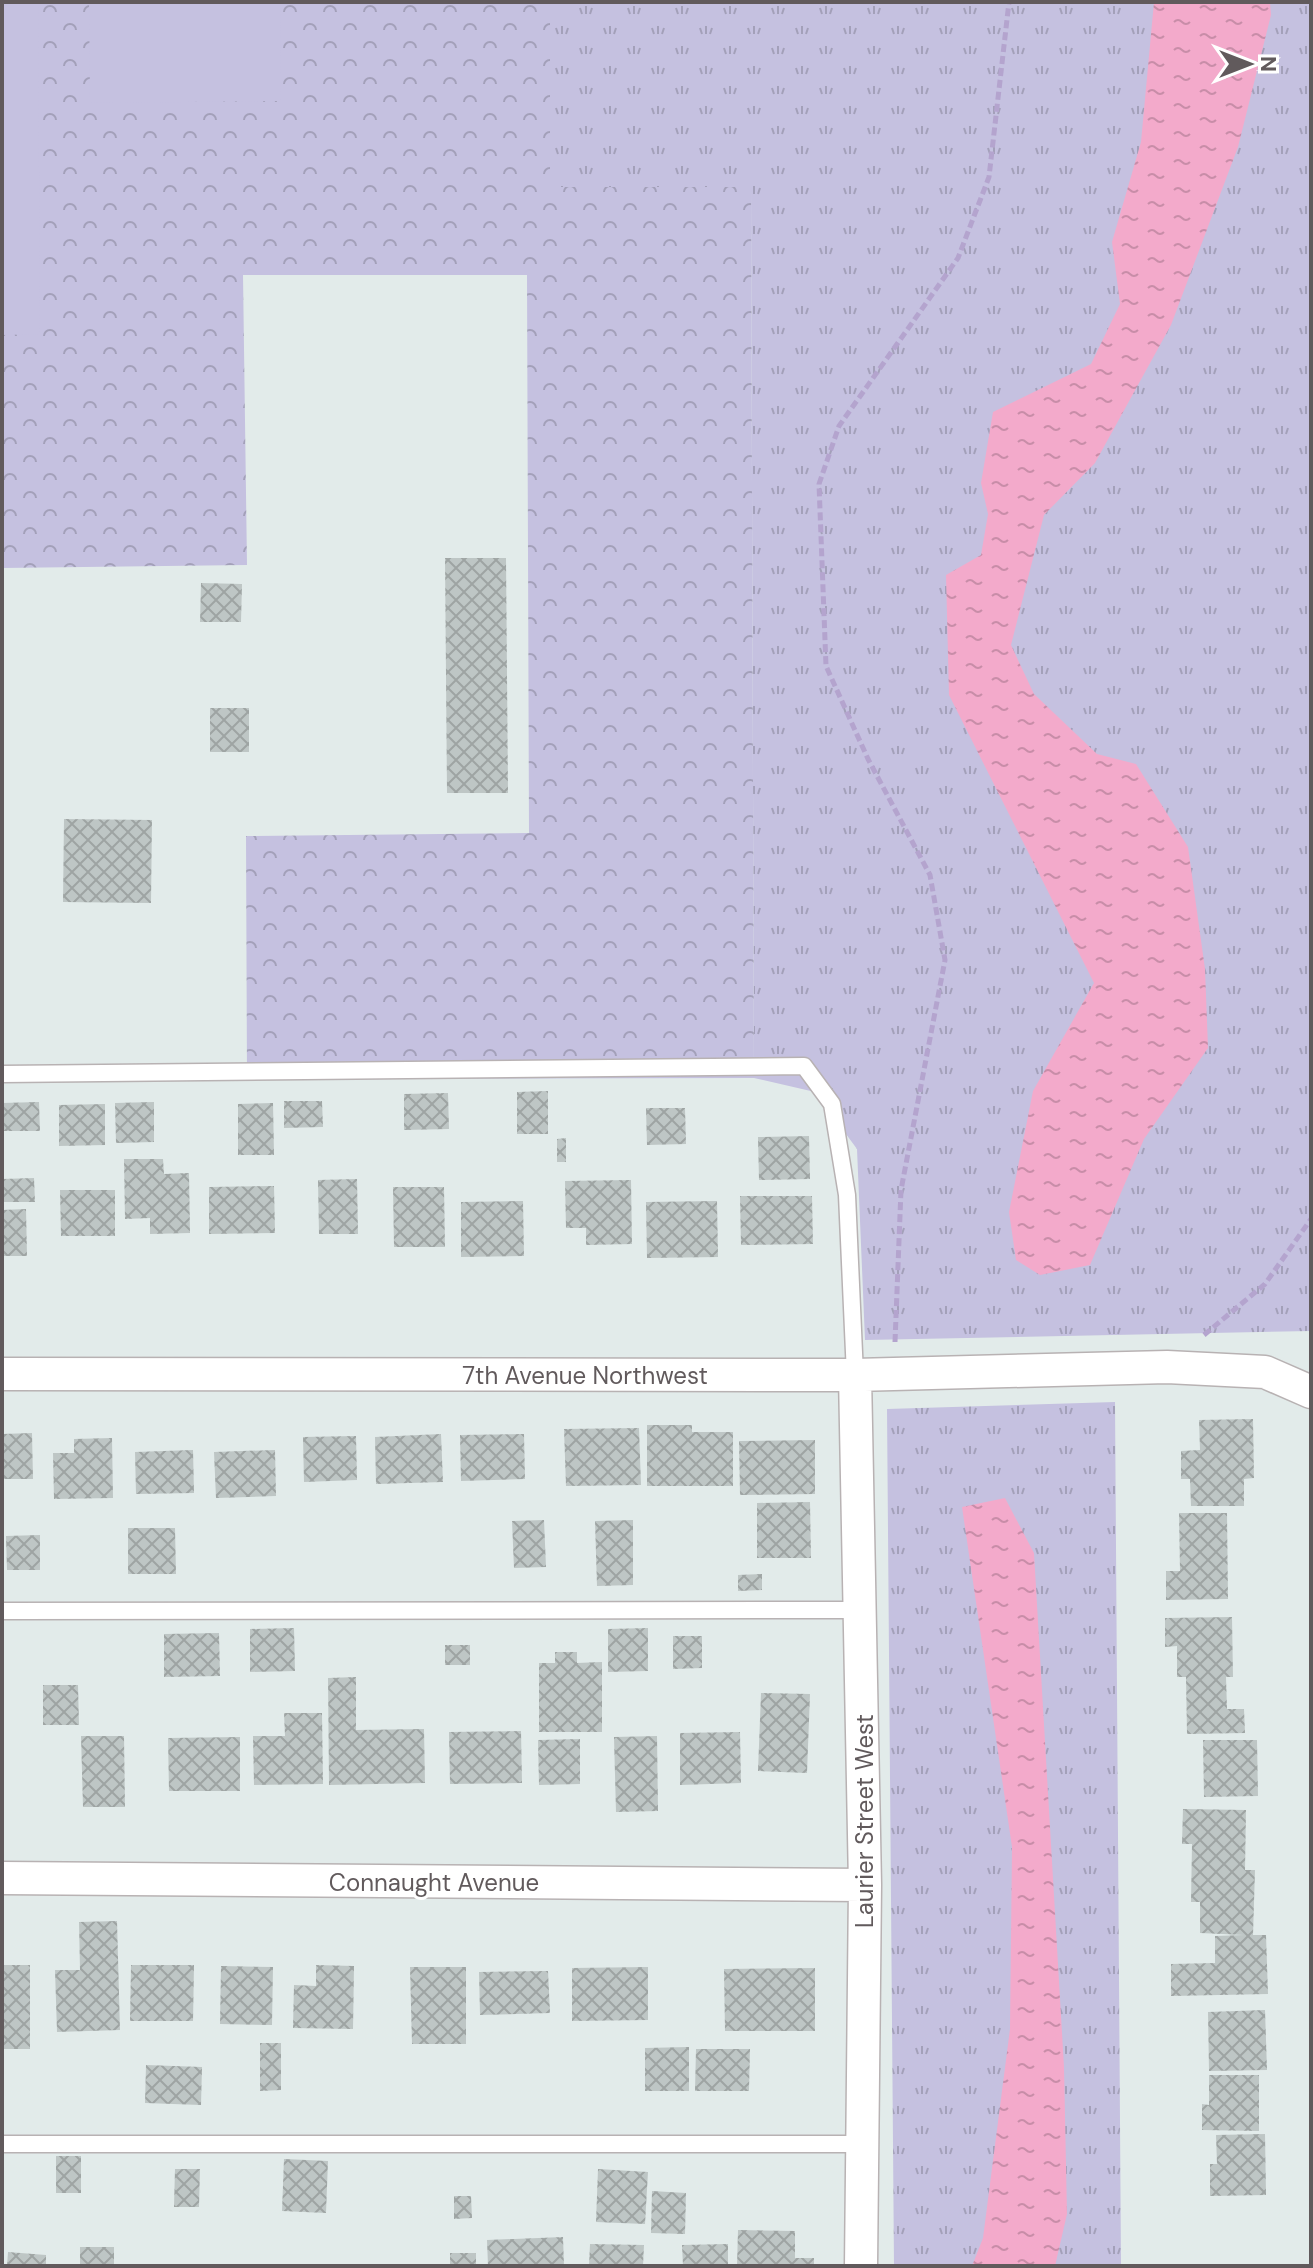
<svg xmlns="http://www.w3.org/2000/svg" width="1313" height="2268" viewBox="0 0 1313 2268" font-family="'DM Sans',sans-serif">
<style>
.grass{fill:url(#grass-tufts)}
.park{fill:url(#park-crowns)}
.pitch{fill:#c5c1e0}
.water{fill:url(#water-ripples)}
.building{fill:url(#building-cross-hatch)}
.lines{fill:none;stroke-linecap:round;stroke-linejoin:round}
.lane-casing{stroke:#b8b2b3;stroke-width:19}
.street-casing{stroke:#b8b2b3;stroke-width:35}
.path{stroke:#b4a4ce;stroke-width:5;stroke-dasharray:8 4;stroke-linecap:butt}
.lane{stroke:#fff;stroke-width:16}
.street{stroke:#fff;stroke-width:32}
.labels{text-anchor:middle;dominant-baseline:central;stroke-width:6;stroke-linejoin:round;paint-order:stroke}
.street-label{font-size:24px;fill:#615a5c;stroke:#fff}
</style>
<defs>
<pattern id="grass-tufts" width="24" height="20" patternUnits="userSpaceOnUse" patternTransform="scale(2)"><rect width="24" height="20" fill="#c5c1e0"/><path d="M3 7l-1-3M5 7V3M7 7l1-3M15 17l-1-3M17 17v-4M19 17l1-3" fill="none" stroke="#a3a0b9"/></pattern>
<pattern id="park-crowns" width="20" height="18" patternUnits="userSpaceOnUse" patternTransform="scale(2)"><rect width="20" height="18" fill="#c5c1e0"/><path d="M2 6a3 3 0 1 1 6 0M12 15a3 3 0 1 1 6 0" fill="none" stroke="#a3a0b9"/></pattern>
<pattern id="water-ripples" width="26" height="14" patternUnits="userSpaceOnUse" patternTransform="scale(2)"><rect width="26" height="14" fill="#f3aacb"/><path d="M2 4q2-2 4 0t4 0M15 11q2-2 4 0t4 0" fill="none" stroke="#c88da8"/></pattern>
<pattern id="building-cross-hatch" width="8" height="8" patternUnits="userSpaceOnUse" patternTransform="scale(2)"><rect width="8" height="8" fill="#bec6c5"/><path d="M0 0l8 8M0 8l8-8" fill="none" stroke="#9ea4a3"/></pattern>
</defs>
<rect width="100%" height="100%" fill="#e2ebea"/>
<path class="grass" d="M550 2H1311V1331L865 1340 857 1149 815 1092 754 1078 751 187H550Z
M1115 1402 1121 2266H894L887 1409Z"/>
<path class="park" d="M2 2H550V187H751L754 1078 247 1079 246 836 529 833 527 275H243L247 565 2 568Z"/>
<path class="pitch" d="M2 2H38L40 334 2 335Z
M89 2H280L281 101 90 103Z"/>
<path class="water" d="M1154 2H1270L1271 15 1238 147 1171 325 1095 463 1044 515 1011 645 1034 694 1097 754 1136 764 1188 847 1205 969 1208 1048 1144 1139 1090 1265 1040 1275 1016 1260 1009 1212 1033 1091 1094 983 949 695 946 575 981 555 988 514 981 483 993 412 1091 364 1120 304 1112 242 1141 142Z
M1005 1498 1034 1553 1064 2067 1067 2214 1055 2266H972L983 2238 1010 2029 1012 1847 962 1507Z"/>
<path class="building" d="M445 558H506L508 793H447Z
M201 583 242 584 241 622H200Z
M210 708H249V752H210Z
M64 819 152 820 151 903 63 902Z
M548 1091V1134H517V1092Z
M448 1093 449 1129 404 1130V1094Z
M284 1101H322L323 1127 284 1128Z
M39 1102 40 1131H2V1103Z
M154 1102V1142L116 1143 115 1103Z
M273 1103 274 1155H238V1104Z
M105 1104V1145L59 1146V1105Z
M646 1108H685L686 1144 647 1145Z
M809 1136 810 1179 759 1180 758 1137Z
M566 1138V1162H557V1139Z
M124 1159H163L164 1174 189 1173 190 1233 150 1234V1218L125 1219Z
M34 1178 35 1202H2V1179Z
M357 1179 358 1234H319L318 1180Z
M631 1180 632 1244 586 1245V1228H566L565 1181Z
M274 1186 275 1233 209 1234V1187Z
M393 1187H444L445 1247H394Z
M60 1190H115V1236H61Z
M740 1196H812L813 1244 741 1245Z
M523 1201 524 1256 461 1257V1202Z
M717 1201 718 1257 647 1258 646 1202Z
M26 1209 27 1256H2V1210Z
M1253 1419 1254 1478 1244 1479V1506H1191L1190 1479H1181V1451L1200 1450 1199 1420Z
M647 1425H692V1432H733V1486H647Z
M639 1428 641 1485 566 1486 564 1429Z
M32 1433 33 1479H2V1434Z
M441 1434 443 1482 376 1484 375 1437Z
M524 1434 525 1479 461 1481 460 1435Z
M356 1436 357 1480 304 1482 303 1437Z
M112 1438 113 1498 54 1499 53 1453H74V1439Z
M815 1440V1494L740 1495 739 1441Z
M193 1450 194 1493 136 1494 135 1452Z
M275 1450 276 1496 216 1498 214 1452Z
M810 1502 811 1558H757V1503Z
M1179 1513H1227L1228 1599 1166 1600V1571H1180Z
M544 1520 546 1567 514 1568 512 1521Z
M633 1520V1585L597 1586 595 1521Z
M128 1528H175L176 1574H128Z
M40 1535V1570H7L6 1536Z
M762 1574V1590L738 1591V1575Z
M1232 1617 1233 1677H1226L1227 1709H1244L1245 1733 1187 1734 1186 1677H1177V1646L1165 1647V1618Z
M294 1628 295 1671 250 1672V1629Z
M648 1628V1671L608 1672V1629Z
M219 1633 220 1676 164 1677V1634Z
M673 1636H702V1668L673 1669Z
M445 1645H470V1665H445Z
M555 1652H577V1663L602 1662V1732H539V1663H555Z
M356 1677V1730L424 1729 425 1783 329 1785 328 1678Z
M43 1685H78L79 1725H43Z
M761 1693 810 1694 807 1773 758 1771Z
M284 1713H322L323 1784 254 1785 253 1736H285Z
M521 1731 522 1783 450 1784 449 1732Z
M740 1732 741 1783 680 1785V1733Z
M81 1736H124L125 1807H83Z
M657 1736 658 1811 616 1812 614 1737Z
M240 1737V1791H169L168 1738Z
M580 1739V1784L539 1785 538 1740Z
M1203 1740H1257L1258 1796 1204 1797Z
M1183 1809 1246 1810 1245 1870H1255L1253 1935H1266L1268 1994 1171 1996V1964L1215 1963V1936L1244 1935 1200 1933V1902H1191L1192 1844H1182Z
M117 1921 120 2030 57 2032 55 1970H80L79 1922Z
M2 1965H30V2049H2Z
M131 1965H194L193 2021H130Z
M316 1965 354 1966 353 2029 293 2028 294 1985 316 1986Z
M221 1966 273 1967 272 2025 220 2024Z
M410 1967H466V2044H412Z
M648 1967V2020L572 2021V1968Z
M815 1968V2031H725L724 1969Z
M548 1971 550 2013 480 2015 479 1972Z
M1265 2010 1267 2070 1209 2071 1208 2012Z
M260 2043H281V2090L260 2091Z
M689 2047V2091H645V2048Z
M696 2049H750L749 2091H695Z
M146 2065 202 2067 201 2105 145 2103Z
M1209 2075H1259V2131L1202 2130V2104L1209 2105Z
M1265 2134 1266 2195 1210 2196V2164H1217L1216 2135Z
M56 2156H81V2193H56Z
M284 2159 328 2161 326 2213 282 2211Z
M175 2169H200L199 2207H174Z
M598 2169 648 2172 645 2224 596 2222Z
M652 2191 686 2193 685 2234 651 2233Z
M454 2196H471L472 2218 454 2219Z
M738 2230 795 2231V2258H814V2266H737Z
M563 2237 564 2266H488L487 2240Z
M590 2244 644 2245 643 2266H589Z
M728 2244V2266H683L682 2245Z
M80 2247H114V2266H80Z
M8 2252 46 2255V2266H7Z
M450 2253H476V2266H450Z"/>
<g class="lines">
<g class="lane-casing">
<path id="lane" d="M2 1074 804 1066 832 1104 847 1195 855 1375
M2 1611 862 1610
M2 2144H861"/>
</g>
<g class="street-casing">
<path id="street" d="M2 1374 855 1375 1167 1367 1265 1372 1311 1392
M855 1375 865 1885 861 2266
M2 1878 865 1885"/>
</g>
<path class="path" d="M1204 1335 1265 1284 1311 1219
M895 1342 901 1190 945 960 930 875 868 759 826 666 819 484 839 426 958 258 989 177 1009 2"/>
<use href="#lane" class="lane"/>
<use href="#street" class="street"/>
</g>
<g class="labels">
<g class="street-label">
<text x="585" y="1375">7th Avenue Northwest</text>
<text transform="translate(864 1821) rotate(-90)">Laurier Street West</text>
<text x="434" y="1882">Connaught Avenue</text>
</g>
</g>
<rect width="1313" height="2268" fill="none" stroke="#615a5c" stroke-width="8"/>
<g transform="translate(1249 64) rotate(90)" stroke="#ffffff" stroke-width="6" paint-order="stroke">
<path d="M0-6L14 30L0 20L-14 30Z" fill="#615a5c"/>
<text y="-12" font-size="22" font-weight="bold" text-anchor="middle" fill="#615a5c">N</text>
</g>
</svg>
